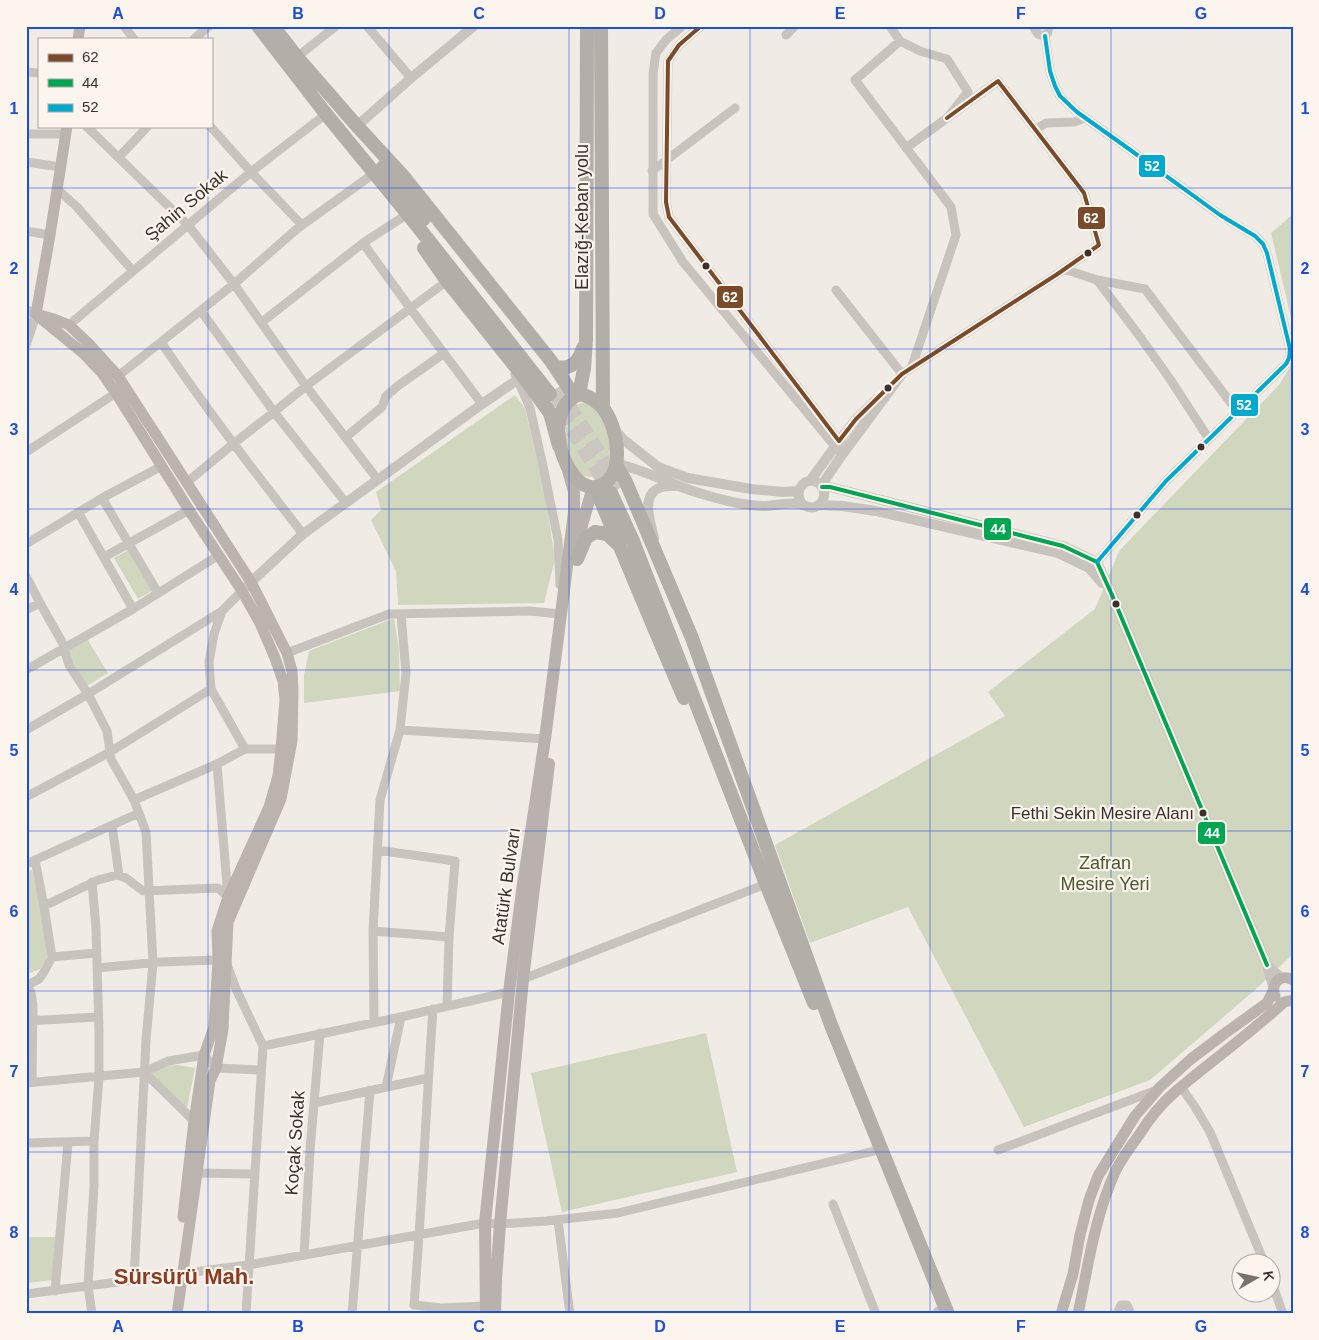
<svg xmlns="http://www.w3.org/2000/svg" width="1319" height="1340" viewBox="0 0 1319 1340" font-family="Helvetica,sans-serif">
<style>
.green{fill:#d1d6bf}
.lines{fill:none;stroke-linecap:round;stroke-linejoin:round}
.trunk-tunnel{stroke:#ccc6c0;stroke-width:14;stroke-dasharray:14 7;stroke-linecap:butt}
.minor{stroke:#c9c3be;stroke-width:9}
.tertiary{stroke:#c9c3be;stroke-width:10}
.secondary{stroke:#bab3ae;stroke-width:11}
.primary{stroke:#b8b1ad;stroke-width:12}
.trunk{stroke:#b4aea8;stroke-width:14}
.bus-1-casing{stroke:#fbf5ee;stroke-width:8}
.bus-2-casing{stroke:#fbf5ee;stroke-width:8}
.bus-3-casing{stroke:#fbf5ee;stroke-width:8}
.bus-1{stroke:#7a4b2a;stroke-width:4}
.bus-2{stroke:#00a651;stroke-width:4}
.bus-3{stroke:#00a9ce;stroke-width:4}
.grid{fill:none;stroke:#1d4ed8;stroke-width:1;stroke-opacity:0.55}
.bus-dot{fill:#3b302b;stroke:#fbf5ee;stroke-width:2}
.labels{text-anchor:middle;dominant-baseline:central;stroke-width:4.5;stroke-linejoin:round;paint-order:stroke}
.bus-label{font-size:17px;fill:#3b302b;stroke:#fbf5ee;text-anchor:end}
.street-label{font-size:18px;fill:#3b302b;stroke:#fbf5ee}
.park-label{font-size:18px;fill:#4a5a2e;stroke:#fbf5ee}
.district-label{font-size:22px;font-weight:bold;fill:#8c3b22;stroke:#fbf5ee}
.line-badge{stroke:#fbf5ee;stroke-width:2}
.badge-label{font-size:14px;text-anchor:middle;font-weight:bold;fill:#fff}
.neatline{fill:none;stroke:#1d4ed8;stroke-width:2}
.grid-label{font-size:16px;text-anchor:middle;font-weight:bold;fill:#1d4ed8}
</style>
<rect width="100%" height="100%" fill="#f0ebe5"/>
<path class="green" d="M1293 214V326L1271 233Z
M1293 362V954L1256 989 1150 1080 1024 1127 908 907 810 943 775 845 1005 716 988 692 1095 609 1119 551 1279 385Z
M515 395 525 408 545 494 555 559 544 603 398 605 396 571 371 520 381 510 376 492Z
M581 403 591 404 598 408 612 440 609 465 604 473 596 476 590 477 582 475 574 468 565 438 568 411 575 405Z
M128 550 152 591 138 599 114 558Z
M394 618 399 650 400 691 304 703V675L309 651Z
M87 639 108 673 87 686 67 652Z
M32 870 50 946 45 961 40 969 30 973 26 967V872Z
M706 1033 737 1172 562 1212 531 1073Z
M178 1065 195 1068 187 1108 154 1077 152 1073 163 1066Z
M26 1237H56L53 1280 26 1283Z"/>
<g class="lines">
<path class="trunk-tunnel" d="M557 388 588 435 620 488
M550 394 611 493"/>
<path class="minor" d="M124 26 134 39
M367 26 411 78
M682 26 666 40 656 53 653 73V214L683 262 842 455
M701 26 679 45 668 61 666 202 669 217 839 441
M890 26 900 41 855 80 951 207 956 235 912 366
M1033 26 1038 34 1043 36C1049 35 1048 31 1049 26
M786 35 795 26
M1045 36 1050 71 1055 86 1060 96 1077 112 1129 149 1220 215 1255 236 1263 244 1267 253 1290 349 1289 358 1286 364 1166 481 1097 562
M194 39 209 26
M900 41 920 51 947 59 968 92 947 118 906 148
M297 57 336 26
M26 72 39 73
M86 126 188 225 234 284 306 386 378 480
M210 126 251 172 302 225
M1036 129 1046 123 1074 122 1085 118
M26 134H66
M119 157 148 126
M26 162 61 167
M652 171 735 108
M57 189 77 207 133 271
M26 231 50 235
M363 243 410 308 482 404
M1064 269 1097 280 1138 334 1170 379 1209 439
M1097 280 1145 289 1237 411
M836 290 902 374 1056 275 1099 245 1084 193 998 81 947 118
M201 311 274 412 346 503
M262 322 363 243 403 217
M69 325 251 172 326 114
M161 342C206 409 254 471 303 534
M515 374 530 408 543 466 558 540 560 585
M118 376 161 342 234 284 298 228 369 177
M346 437 382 407 386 396 399 385 443 354
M26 452 116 393
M186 483 233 444 274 412 306 386 447 281
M102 498 158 593
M78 512 133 609
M26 544 102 498 162 466
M104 557 189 510
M26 576 40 603 62 642 69 665 88 694 107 731 111 759 134 800 146 832 153 963 146 1040 134 1280
M26 610 40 603
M287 653 389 614 529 611 561 614V608
M26 670 133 609 219 555
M26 730 88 694 222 611 242 591
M400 730 545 739
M245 749H281
M217 764 228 897
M26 797 110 752 211 689
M134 800 217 764 245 749 211 689 209 662 214 634 222 611
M112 825 119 875
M377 850 455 861 449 937 447 1006
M26 864 139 813
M44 906 98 880 117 875 126 878 143 891 218 888 228 897
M373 931 449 937
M52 957 96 953
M227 964 236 989 263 1046 246 1314
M97 968 160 962 218 960
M523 979 766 884
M26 983 31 993 33 1005 32 1082
M26 986 39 979 44 972 52 957 44 906 35 860
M433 1009C426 1108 422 1206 414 1305L441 1308V1314
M26 1021 98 1017
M374 1022 373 931 380 800 400 730 406 673 401 614
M263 1046 401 1017 509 992
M144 1072 194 1121
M26 1083 144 1072 168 1061 204 1055 216 1068 261 1070
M386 1087 401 1017
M1181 1087 1195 1107 1210 1132 1264 1262
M314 1103 428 1078
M26 1143 94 1141
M998 1150 1157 1090
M197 1173 254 1174
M833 1204 876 1314
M558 1220 570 1314
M304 1255 310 1150 320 1033
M1272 1283 1283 1314
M55 1291 68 1143
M26 1294 248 1265 485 1223 500 1224 546 1221 618 1213 874 1151
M441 1308 486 1306
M92 1314 88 1286 94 1186V1141L99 1077V1031L96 928 92 882
M352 1314 370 1090
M936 1314 938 1311
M1117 1314 1121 1305H1127L1131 1314"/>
<path class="tertiary" d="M357 126 411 78 474 26
M26 310 36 314 26 344
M614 429 624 440 658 467 688 478 751 489 783 492 798 491
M839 441 856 419 877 399
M616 463C627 466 638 470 649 474 665 480 682 488 699 493 718 499 741 505 762 506 775 506 788 502 800 504 805 505 809 509 815 507 824 504 827 493 821 485 809 473 791 489 802 504
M810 481 839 441 843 445
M821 486 842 455 902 374
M822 487H830L1063 546 1097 562 1112 595 1267 965
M819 505 842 506 876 511 1058 553 1089 568 1102 583
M654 538C651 525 641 498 657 489 663 485 670 486 677 486
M246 587 266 568 303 534 482 404 523 376
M1273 986 1267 965 1281 978"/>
<path class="secondary" d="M78 39 80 26
M36 314 54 319 69 325 89 344 118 376 251 582 287 653 292 671 293 690 292 741 281 799 228 922 223 1029 216 1068 210 1081 177 1314
M36 314 50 235 67 126
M39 317 83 353 102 373 116 393 189 510 242 591 260 623 275 658 283 681 285 700 281 749 278 776 269 807 228 897 217 931 218 960 214 1027 204 1055 194 1121 183 1217
M1275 996C1270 983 1281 973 1293 980
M1061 1314 1073 1274 1080 1235 1089 1200 1098 1176 1135 1116 1160 1087 1191 1059 1224 1034 1267 1003 1273 991
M1078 1314C1088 1266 1095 1215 1116 1170 1122 1158 1131 1146 1139 1135 1149 1119 1161 1104 1175 1092 1211 1061 1250 1034 1284 1002L1293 1000"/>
<path class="primary" d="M579 549 582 525 593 487
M486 1314 485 1223 509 992 522 891 545 739 574 512V492L567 467
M495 1314 496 1280 500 1224 523 979 549 764"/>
<path class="trunk" d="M258 26 326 114 415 223 550 394
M273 26 297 57 357 126 404 177 551 361 574 396
M601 26 603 407
M383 167 424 219
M424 248 447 281 523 376 550 413 559 446
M555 367C558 367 564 368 567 367 576 365 581 355 583 348
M579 394 584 369 586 340 587 26
M579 394C587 395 597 401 602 407 618 425 628 480 596 487 566 492 538 411 579 394Z
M616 465 625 480 640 515 692 638 831 1025 948 1314
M595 487 655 630 684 698
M611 493 633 541 766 884 814 1003
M577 559 586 538 595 532 607 534 619 545"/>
<g class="bus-1-casing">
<path id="bus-1" d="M701 26 679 45 668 61 666 202 669 217 839 441 856 419 902 374 1056 275 1099 245 1084 193 998 81 947 118"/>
</g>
<g class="bus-2-casing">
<path id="bus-2" d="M822 487H830L1063 546 1097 562 1112 595 1267 965"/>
</g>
<g class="bus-3-casing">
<path id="bus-3" d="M1045 36 1050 71 1055 86 1060 96 1077 112 1129 149 1220 215 1255 236 1263 244 1267 253 1290 349 1289 358 1286 364 1166 481 1097 562"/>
</g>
<use href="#bus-1" class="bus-1"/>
<use href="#bus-2" class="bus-2"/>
<use href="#bus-3" class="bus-3"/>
</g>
<path class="grid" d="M208 26V39M389 26V1314M569 26V1314M750 26V1314M930 26V1314M1111 26V1314M208 126V1314M26 188H1293M26 349H1293M26 509H1293M26 670H1293M26 831H1293M26 991H1293M26 1152H1293"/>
<g class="bus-dot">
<circle cx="1088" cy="253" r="4.5"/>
<circle cx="706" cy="266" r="4.5"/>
<circle cx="888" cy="388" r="4.5"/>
<circle cx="1201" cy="447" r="4.5"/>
<circle cx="1137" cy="515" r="4.5"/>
<circle cx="1116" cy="604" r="4.5"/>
<circle cx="1203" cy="813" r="4.5"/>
</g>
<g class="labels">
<g class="bus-label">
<text x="1194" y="813">Fethi Sekin Mesire Alanı</text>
</g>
<g class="street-label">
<text transform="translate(186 205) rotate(-40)">Şahin Sokak</text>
<text transform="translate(582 217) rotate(-90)">Elazığ-Keban yolu</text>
<text transform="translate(506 886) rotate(-82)">Atatürk Bulvarı</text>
<text transform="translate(295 1143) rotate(-86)">Koçak Sokak</text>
</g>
<g class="park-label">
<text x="1105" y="863">Zafran<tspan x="1105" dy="21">Mesire Yeri</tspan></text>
</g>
<g class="district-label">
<text x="184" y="1276">Sürsürü Mah.</text>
</g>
</g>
<g class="line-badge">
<rect x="1138" y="154" width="28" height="24" rx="5" fill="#00a9ce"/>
<rect x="1077" y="206" width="29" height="24" rx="5" fill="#7a4b2a"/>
<rect x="716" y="285" width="28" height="24" rx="5" fill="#7a4b2a"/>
<rect x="1230" y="393" width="29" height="24" rx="5" fill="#00a9ce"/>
<rect x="983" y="517" width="29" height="24" rx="5" fill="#00a651"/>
<rect x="1197" y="821" width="29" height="24" rx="5" fill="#00a651"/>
</g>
<g class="badge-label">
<text x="1152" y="171">52</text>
<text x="1091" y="223">62</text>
<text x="730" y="302">62</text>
<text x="1244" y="410">52</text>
<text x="998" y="534">44</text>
<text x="1212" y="838">44</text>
</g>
<rect width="1319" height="1340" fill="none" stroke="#fbf5ee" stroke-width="55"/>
<rect x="38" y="38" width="175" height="90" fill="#fbf5ee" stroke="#aea6a0"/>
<rect x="48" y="54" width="25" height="8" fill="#7a4b2a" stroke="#aea6a0"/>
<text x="82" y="62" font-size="15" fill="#3b302b">62</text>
<rect x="48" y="79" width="25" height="8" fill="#00a651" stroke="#aea6a0"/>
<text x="82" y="88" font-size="15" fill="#3b302b">44</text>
<rect x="48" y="104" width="25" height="8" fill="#00a9ce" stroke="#aea6a0"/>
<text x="82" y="112" font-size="15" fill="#3b302b">52</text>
<g transform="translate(1256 1278) rotate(81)"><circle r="24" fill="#fbf5ee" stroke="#aea6a0"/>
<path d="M0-4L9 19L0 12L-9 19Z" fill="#7a716c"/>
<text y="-8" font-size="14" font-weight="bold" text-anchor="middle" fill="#3b302b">K</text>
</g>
<rect x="28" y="28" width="1264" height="1284" class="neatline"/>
<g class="grid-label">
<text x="118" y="19">A</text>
<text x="298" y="19">B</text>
<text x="479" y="19">C</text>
<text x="660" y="19">D</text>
<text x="840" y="19">E</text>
<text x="1021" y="19">F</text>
<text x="1201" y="19">G</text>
<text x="14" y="114">1</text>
<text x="1305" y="114">1</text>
<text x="14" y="274">2</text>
<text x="1305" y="274">2</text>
<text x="14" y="435">3</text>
<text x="1305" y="435">3</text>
<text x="14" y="595">4</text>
<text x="1305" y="595">4</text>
<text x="14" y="756">5</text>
<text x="1305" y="756">5</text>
<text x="14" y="917">6</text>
<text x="1305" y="917">6</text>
<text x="14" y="1077">7</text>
<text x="1305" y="1077">7</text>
<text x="14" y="1238">8</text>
<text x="1305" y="1238">8</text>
<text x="118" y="1332">A</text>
<text x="298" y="1332">B</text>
<text x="479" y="1332">C</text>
<text x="660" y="1332">D</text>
<text x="840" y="1332">E</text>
<text x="1021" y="1332">F</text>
<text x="1201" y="1332">G</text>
</g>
</svg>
